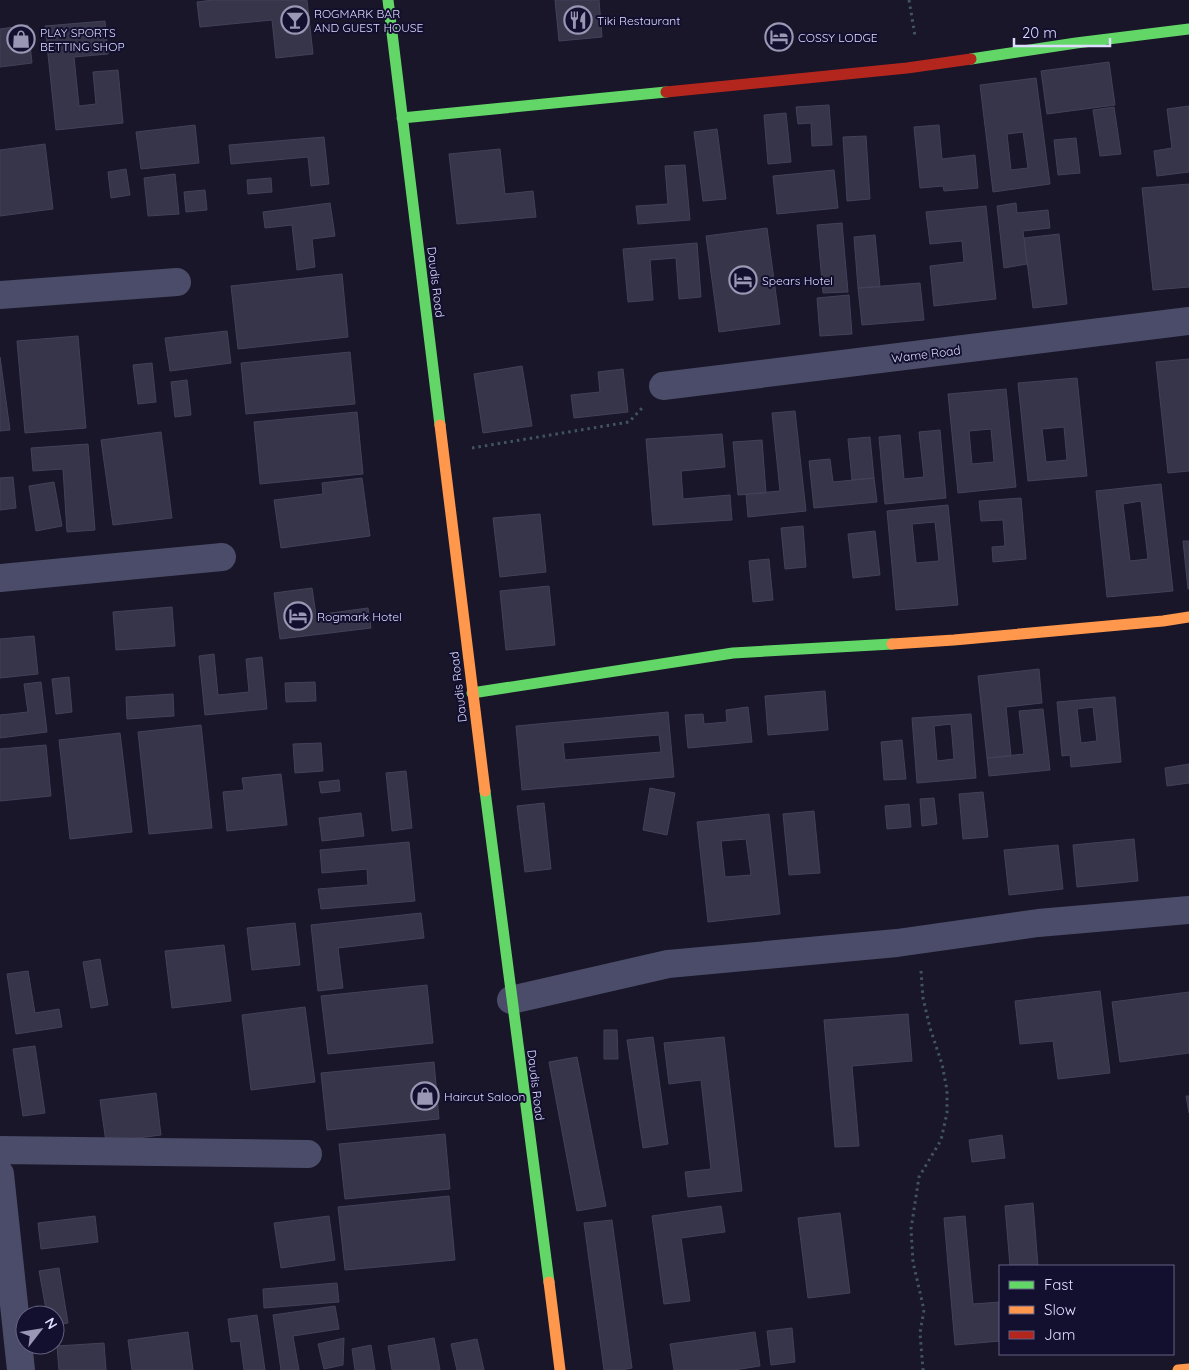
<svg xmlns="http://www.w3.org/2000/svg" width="1189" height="1370" viewBox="0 0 1189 1370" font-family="Quicksand,sans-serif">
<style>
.building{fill:#373549;stroke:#43415a;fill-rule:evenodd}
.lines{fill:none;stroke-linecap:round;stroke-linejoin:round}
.path{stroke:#425464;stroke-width:3;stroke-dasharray:2.5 4;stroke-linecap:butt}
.street{stroke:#4b4c69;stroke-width:28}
.fast{stroke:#63d668;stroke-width:11}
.slow{stroke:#ff974d;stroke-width:11}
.jam{stroke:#b3261e;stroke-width:11}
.labels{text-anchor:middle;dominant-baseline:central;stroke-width:4;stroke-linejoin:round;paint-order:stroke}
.poi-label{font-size:12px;fill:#deddff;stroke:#120f2f;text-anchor:start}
.street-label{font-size:12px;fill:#deddff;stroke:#120f2f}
</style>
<rect width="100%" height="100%" fill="#181628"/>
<path class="building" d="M213 0H307L313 54 276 58 272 20 200 27 197 2Z
M555 0H599L602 37 559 41Z
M105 21 108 54 74 57 79 106 96 104 93 72 118 70 123 123 56 130 45 26Z
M28 25 32 63 0 67V29Z
M1109 62 1115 105 1047 114 1041 71Z
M1036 78 1050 184 993 192 980 85ZM1023 132 1028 168 1011 170 1007 134Z
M829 105 832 145 812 146 811 123 798 124 796 107Z
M1189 106V172L1157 176 1154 151 1172 148 1167 109Z
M1114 107 1121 154 1100 156 1093 110Z
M786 113 791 162 768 164 764 115Z
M195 125 199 163 141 169 136 132Z
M939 125 942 159 975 155 978 188 944 191 943 186 920 188 914 127Z
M717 129 726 199 703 201 694 132Z
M866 136 870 199 847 201 843 137Z
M324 137 329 184 311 186 308 157 231 164 229 145Z
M1076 138 1080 173 1058 175 1054 140Z
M45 144 53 209 0 216V150Z
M500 149 505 194 533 191 536 217 457 224 449 154Z
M685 165 690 220 638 224 636 206 668 204 665 166Z
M126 169 130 195 111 198 108 172Z
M834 170 838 208 777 214 773 176Z
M175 174 179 214 148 216 144 178Z
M271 178 272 192 248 194 247 180Z
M1189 184V287L1153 290 1142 188Z
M205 190 207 210 186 212 184 192Z
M330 203 335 236 312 239 315 267 297 270 292 225 265 228 263 212Z
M1016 203 1017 213 1048 210 1050 228 1023 231 1027 264 1004 268 997 206Z
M986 206 996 299 934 306 930 266 964 262 962 241 930 244 926 212Z
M842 223 848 292 823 293 817 225Z
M767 228 780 324 719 332 706 236Z
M1059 234 1067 304 1033 308 1024 238Z
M875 235 880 287 858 288 854 237Z
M697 243 701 297 679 299 676 258 650 260 653 300 628 302 623 249Z
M342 274 348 337 238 349 231 286Z
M920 283 924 320 862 325 858 288Z
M849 295 852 334 820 336 817 298Z
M227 331 231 363 170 371 165 338Z
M78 336 86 428 25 433 17 341Z
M350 352 355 404 246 414 241 363Z
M0 357 10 430 0 431Z
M1189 359V471L1168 473 1156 362Z
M152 363 156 402 138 404 133 365Z
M522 366 532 426 483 433 474 374Z
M623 369 628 412 574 418 571 395 600 392 598 372Z
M1077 378 1087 476 1028 481 1018 383ZM1064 427 1067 460 1046 462 1042 429Z
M187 380 191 415 175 417 171 382Z
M1006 389 1016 487 958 493 948 394ZM991 429 994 462 972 464 969 431Z
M795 411 806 511 748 517 746 494 780 491 772 413Z
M357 412 363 474 260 484 254 422Z
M940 430 946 498 885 504 879 437 900 435 904 479 924 477 919 432Z
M161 432 172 518 113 525 101 440Z
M722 434 725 467 681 471 683 499 730 495 732 520 653 525 646 439Z
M870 437 874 478 852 480 848 439Z
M762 440 766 493 738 495 733 442Z
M88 444 95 530 67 532 63 469 33 471 31 448Z
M830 459 833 482 874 478 877 502 814 508 809 461Z
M13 477 16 508 0 510V478Z
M362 478 370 536 281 548 274 500 323 494 322 483Z
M54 482 62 526 36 531 29 486Z
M1161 484 1173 591 1107 597 1096 491ZM1141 501 1148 559 1130 561 1123 504Z
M1021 498 1026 559 993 562 992 547 1005 546 1003 520 981 521 979 501Z
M948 505 958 605 896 610 887 511ZM935 522 939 561 916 563 912 524Z
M540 514 546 572 500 577 493 518Z
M803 526 806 567 785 569 781 528Z
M875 531 880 575 853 578 848 534Z
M1183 541H1189V589H1188Z
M769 559 773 600 753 602 749 561Z
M549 586 555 645 506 650 500 591Z
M312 588 316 615 368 608 371 628 280 639 274 593Z
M172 607 175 646 116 650 113 612Z
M34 636 38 674 0 678V639Z
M214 654 218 695 249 692 246 659 262 657 267 709 205 715 199 656Z
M1039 669 1042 703 1006 707 1011 756 987 758 978 676Z
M69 677 72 712 56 714 52 679Z
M41 682 47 732 0 738V715L28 712 24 684Z
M315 682 316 701 286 702 285 683Z
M825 691 828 730 768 735 765 696Z
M173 694 174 716 127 719 126 697Z
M1115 697 1121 762 1071 767 1070 755 1062 756 1057 702ZM1093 707 1097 741 1081 743 1077 709Z
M748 707 752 742 688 748 685 715 703 714 704 724 727 722 726 710Z
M1043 709 1050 770 989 776 987 758 1024 754 1019 711Z
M668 712 674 777 522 790 516 726ZM659 735 661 752 565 760 563 743Z
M971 714 976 778 917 783 912 718ZM951 724 954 759 937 761 934 726Z
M201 725 212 828 149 834 138 732Z
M120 733 132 832 70 839 59 740Z
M902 740 906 779 884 780 881 742Z
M321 743 323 771 295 773 293 744Z
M46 745 51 796 0 801V749Z
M1189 764V783L1167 786 1165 768Z
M406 771 412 828 392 831 386 773Z
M281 774 287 825 227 831 223 792 244 790 242 778Z
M339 780 340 791 321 793 319 782Z
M650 788 675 793 667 835 643 830Z
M983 792 988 837 963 839 959 794Z
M934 798 937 824 922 826 920 799Z
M544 803 551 869 525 872 517 806Z
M909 804 911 827 887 829 885 806Z
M814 811 820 873 789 875 783 814Z
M361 813 364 836 322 841 319 818Z
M769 814 780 914 708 922 697 822ZM746 839 751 875 725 877 721 841Z
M1134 839 1138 881 1077 887 1073 845Z
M409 842 415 901 321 909 318 889 368 885 367 869 322 873 320 850Z
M1058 845 1063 889 1009 895 1004 850Z
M421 913 424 938 338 948 343 988 318 991 311 925Z
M295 923 300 965 252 970 247 928Z
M224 945 231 1001 172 1008 165 951Z
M100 959 108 1005 91 1008 83 962Z
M28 971 35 1013 59 1009 62 1027 16 1034 7 974Z
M427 985 433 1043 328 1054 321 996Z
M1100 991 1110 1073 1058 1079 1053 1041 1020 1044 1015 1001Z
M1189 992V1053L1120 1062 1112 1002Z
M305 1007 315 1082 251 1090 242 1015Z
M908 1014 912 1061 852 1066 859 1146 835 1147 824 1020Z
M604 1030H617L618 1059H604Z
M653 1037 668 1144 643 1148 627 1040Z
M724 1037 742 1191 688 1197 685 1172 711 1169 701 1080 669 1084 664 1043Z
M35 1046 45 1113 23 1116 13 1049Z
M577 1057 606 1206 577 1211 549 1062Z
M434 1062 439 1119 327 1130 321 1073Z
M156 1093 161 1135 106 1142 100 1100Z
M1186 1096H1189V1113Z
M445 1134 450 1189 345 1199 339 1144Z
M1002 1135 1005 1158 972 1162 969 1140Z
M449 1196 455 1260 345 1270 338 1207Z
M1033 1203 1038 1266H1010L1005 1206Z
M721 1206 725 1232 681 1238 690 1301 664 1304 652 1216Z
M840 1213 850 1293 808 1298 798 1218Z
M95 1216 98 1242 41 1249 38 1223Z
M329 1216 335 1260 281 1268 274 1223Z
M965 1216 973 1304 1000 1302V1341L955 1345 944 1218Z
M612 1220 632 1368 621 1370H604L584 1223Z
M59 1268 68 1323 55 1325V1315H47L39 1271Z
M337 1283 339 1302 264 1308 263 1289Z
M335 1306 339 1329 293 1336 299 1370H281L273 1315Z
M257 1315 265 1370H244L240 1341 231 1342 228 1319Z
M792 1328 795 1362 771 1365 767 1331Z
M188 1332 193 1370H132L128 1340Z
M755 1332 760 1366 734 1370H674L670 1344Z
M344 1338 343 1365 324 1369 318 1344Z
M434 1338 440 1370H392L388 1346Z
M477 1339 484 1370H457L451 1344Z
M104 1343 106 1370H59L57 1346Z
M371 1345 375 1370H355L352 1349Z"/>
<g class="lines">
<path class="path" d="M909 0 915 36
M472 448 629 422 642 408
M921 971 923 998 930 1028 942 1064 947 1090V1113L941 1140 919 1177 911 1229 913 1262 924 1310 920 1333 923 1370"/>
<path class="street" d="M0 295 177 282
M663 386 1189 321
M0 578 222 557
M511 1000 668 964 897 943 1038 923 1189 910
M0 1150 308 1154
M0 1174 21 1370"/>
<path class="fast" d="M388 0 440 425
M971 59 1076 43 1189 29
M402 118 666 92
M472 693 733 653 892 644
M485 791 549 1282"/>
<path class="slow" d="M440 425 485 791
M892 644 954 640 1163 621 1189 617
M549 1282 560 1370
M1178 1370 1189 1369"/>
<path class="jam" d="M666 92 907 68 971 59"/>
</g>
<defs>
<g id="bar-ring" transform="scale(1.4375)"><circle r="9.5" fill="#120f2f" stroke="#9997b4" stroke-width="1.5"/><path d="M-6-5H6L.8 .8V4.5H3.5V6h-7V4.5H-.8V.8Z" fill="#9997b4"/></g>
<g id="restaurant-ring" transform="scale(1.4375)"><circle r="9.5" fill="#120f2f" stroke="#9997b4" stroke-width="1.5"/><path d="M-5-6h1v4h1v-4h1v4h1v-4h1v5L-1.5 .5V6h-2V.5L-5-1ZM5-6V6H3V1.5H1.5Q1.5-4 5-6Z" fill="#9997b4"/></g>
<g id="hotel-ring" transform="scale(1.4375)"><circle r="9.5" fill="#120f2f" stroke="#9997b4" stroke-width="1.5"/><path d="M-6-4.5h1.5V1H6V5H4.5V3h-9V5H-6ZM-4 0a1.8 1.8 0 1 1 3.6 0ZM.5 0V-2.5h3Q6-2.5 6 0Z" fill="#9997b4"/></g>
<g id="shop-ring" transform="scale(1.4375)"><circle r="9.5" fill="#120f2f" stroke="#9997b4" stroke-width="1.5"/><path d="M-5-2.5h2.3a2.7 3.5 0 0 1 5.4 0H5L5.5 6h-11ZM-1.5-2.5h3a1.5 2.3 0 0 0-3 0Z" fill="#9997b4"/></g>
</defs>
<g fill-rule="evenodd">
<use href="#bar-ring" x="295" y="20"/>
<use href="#restaurant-ring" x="578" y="20"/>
<use href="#hotel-ring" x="779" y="37"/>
<use href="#shop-ring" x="21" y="39"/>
<use href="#hotel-ring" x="743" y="280"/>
<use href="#hotel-ring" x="298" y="616"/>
<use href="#shop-ring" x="425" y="1096"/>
</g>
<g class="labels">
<g class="poi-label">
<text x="314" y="13">ROGMARK BAR<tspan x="314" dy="14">AND GUEST HOUSE</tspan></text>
<text x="597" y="20">Tiki Restaurant</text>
<text x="40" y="32">PLAY SPORTS<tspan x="40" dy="14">BETTING SHOP</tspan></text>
<text x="798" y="37">COSSY LODGE</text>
<text x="762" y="280">Spears Hotel</text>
<text x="317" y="616">Rogmark Hotel</text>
<text x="444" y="1096">Haircut Saloon</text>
</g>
<g class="street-label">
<text transform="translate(436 282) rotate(83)">Daudis Road</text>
<text transform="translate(926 354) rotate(-7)">Wame Road</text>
<text transform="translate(458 687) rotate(-97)">Daudis Road</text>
<text transform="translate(536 1085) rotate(83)">Daudis Road</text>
</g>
</g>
<rect x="999" y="1265" width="175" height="90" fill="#120f2f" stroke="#646182"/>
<rect x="1009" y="1281" width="25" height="8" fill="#63d668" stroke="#646182"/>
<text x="1044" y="1290" font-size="15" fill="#deddff">Fast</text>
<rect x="1009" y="1306" width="25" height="8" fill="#ff974d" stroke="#646182"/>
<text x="1044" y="1315" font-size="15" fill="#deddff">Slow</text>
<rect x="1009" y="1331" width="25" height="8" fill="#b3261e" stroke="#646182"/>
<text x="1044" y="1340" font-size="15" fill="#deddff">Jam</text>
<g transform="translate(40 1330) rotate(59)"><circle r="24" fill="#120f2f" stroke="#646182"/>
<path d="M0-4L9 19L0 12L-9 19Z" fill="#9997b4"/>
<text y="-8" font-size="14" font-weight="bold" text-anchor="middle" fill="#deddff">N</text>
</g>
<path d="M1014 38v8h96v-8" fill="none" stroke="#deddff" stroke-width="2.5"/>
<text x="1022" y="38" font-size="15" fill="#deddff" stroke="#120f2f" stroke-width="4" paint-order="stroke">20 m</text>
</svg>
